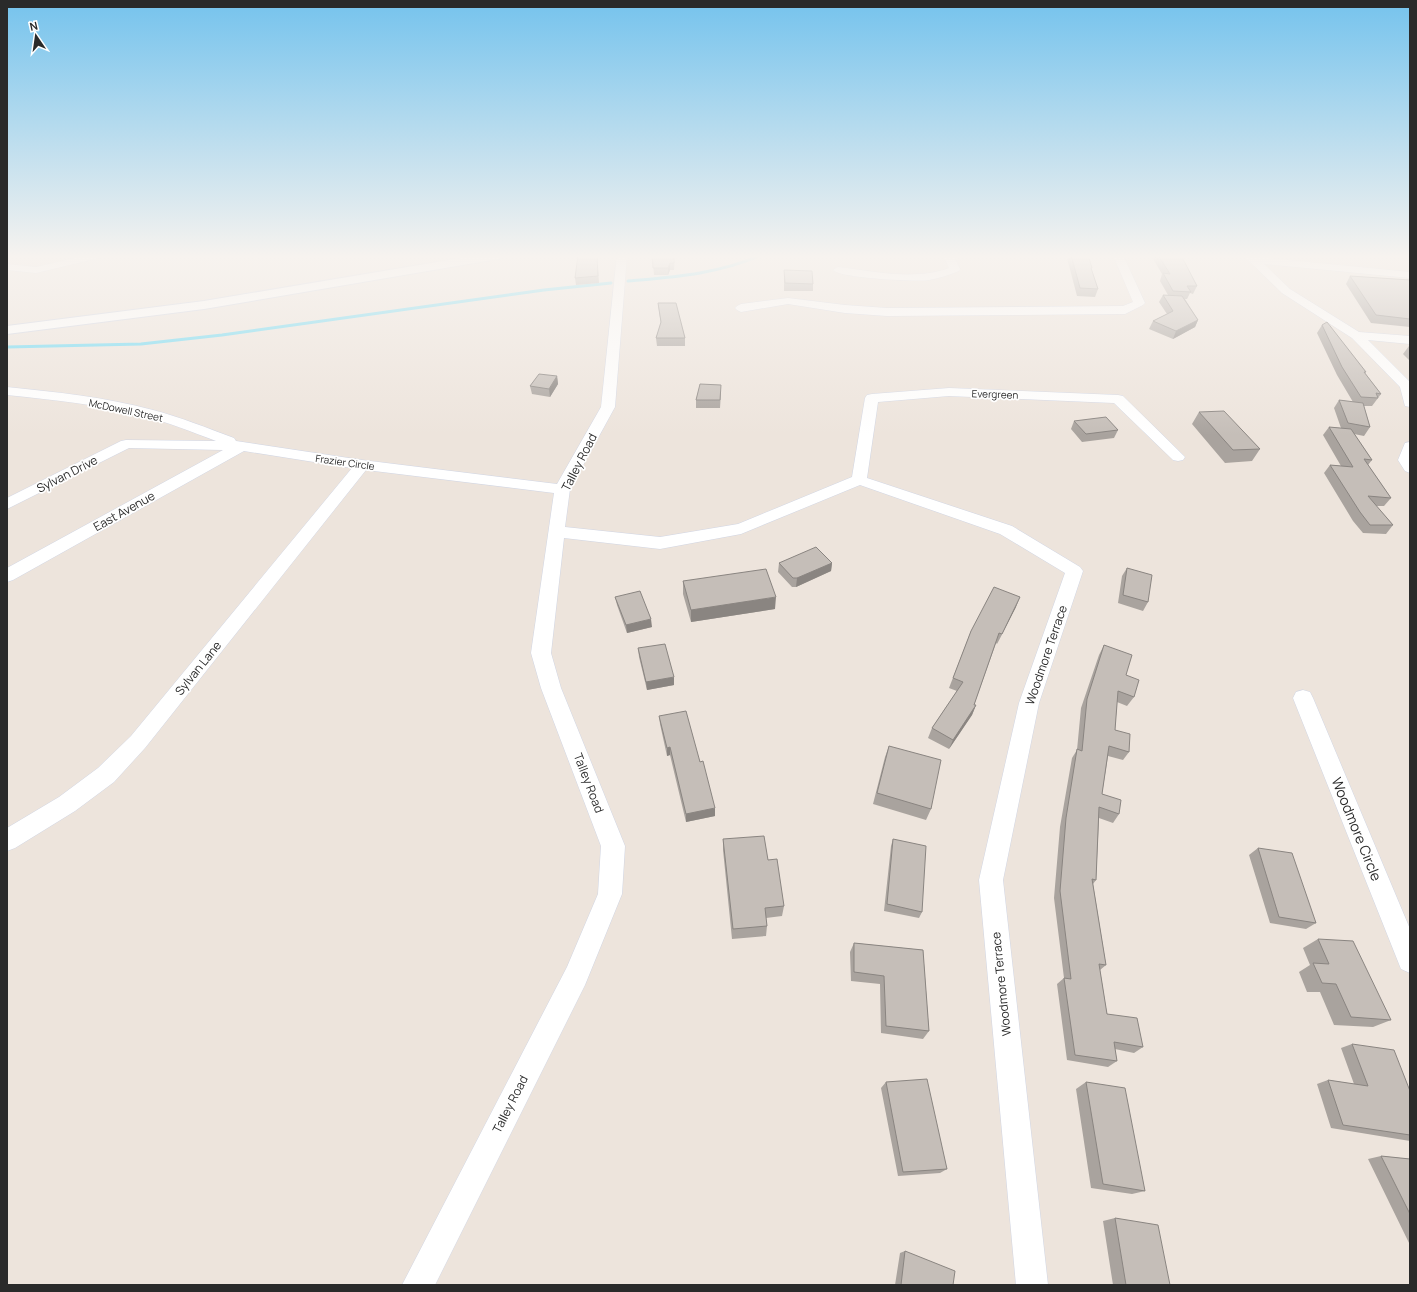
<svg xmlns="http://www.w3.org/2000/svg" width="1417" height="1292" viewBox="0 0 1417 1292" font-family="Manrope,sans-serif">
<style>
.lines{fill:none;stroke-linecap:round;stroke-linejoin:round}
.stream{stroke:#69d9f4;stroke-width:3}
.minor-casing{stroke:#d1d6e4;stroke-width:1}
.tertiary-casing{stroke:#d1d6e4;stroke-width:2}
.minor{fill:#fff;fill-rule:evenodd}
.tertiary{fill:#fff;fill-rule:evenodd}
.wall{fill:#a9a39e}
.shaded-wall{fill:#8a8581}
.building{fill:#c5beb8;stroke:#8a8581}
.labels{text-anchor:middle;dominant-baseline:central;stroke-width:3.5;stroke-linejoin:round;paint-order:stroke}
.far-street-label{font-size:10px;fill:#2a2a2a;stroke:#fff}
.street-label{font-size:12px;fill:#2a2a2a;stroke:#fff}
.near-street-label{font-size:14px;fill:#2a2a2a;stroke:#fff}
</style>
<rect width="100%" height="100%" fill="#ede4dc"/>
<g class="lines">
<path class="stream" d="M628 281C673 277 719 274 761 255
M7 347 141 344 222 335 544 290 611 283"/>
<g class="minor-casing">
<path id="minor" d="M88 255H104L103 257 36 273 7 270V264L36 267Z
M617 255H627L615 407 570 489 565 527 660 537 738 524 852 477 865 398 867 395 872 394 949 388 1118 395 1123 396 1185 457 1183 460 1178 461 1173 460 1114 403 949 396 878 402 867 478 1012 526 1080 567 1083 571 1039 703 1003 880 1048 1285H1016L979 880 1019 703 1065 573 1000 534 860 485 741 534 660 549 564 538 551 653 561 688 625 846 622 894 585 985 435 1285H402L567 967 598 894 601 846 541 688 531 653 554 493 366 470 145 748 114 782 75 811 15 848 7 851V828L59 797 98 768 131 736 352 468 244 451 13 580 7 582V568L223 450 129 448 7 509V498L121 441 126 440 216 441C192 432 168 422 143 416 99 404 53 400 7 395V387C56 392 105 397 153 410 180 417 207 428 234 438L236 441 362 460 557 484 601 407Z
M943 255H953L960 269 959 271C949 275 940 278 929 280 916 282 839 278 833 270L838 267C873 271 914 281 949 268Z
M1113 255H1123L1145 303 1143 305 1125 314 887 316 845 313 788 304 741 312 737 310 735 308 737 306 741 304 788 298 845 305 887 308 1123 306 1133 302Z
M1243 255H1254L1256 257 1410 272V278L1264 264 1290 289 1359 332 1410 336V344L1368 340 1410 382V407L1405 406 1400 387 1352 338 1282 293Z
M1410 442V473L1405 471 1398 460 1405 443Z
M1303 690 1310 692 1313 698 1410 929V973L1401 969 1293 698 1296 692Z"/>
</g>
<g class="tertiary-casing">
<path id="tertiary" d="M479 255H504L502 258 498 259 204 309 7 334V326L204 301Z"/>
</g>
<use href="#minor" class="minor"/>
<use href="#tertiary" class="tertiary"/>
</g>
<path class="wall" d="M597 255 599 283 576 285 575 278Z
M652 255H675L674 270H670L668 275H654Z
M1068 255H1088L1092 268 1091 270 1098 289 1095 297 1077 296 1067 258 1068 256Z
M1152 255H1180L1197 286 1193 294 1190 293 1187 299H1185L1198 320 1195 327 1173 339 1149 329 1153 321 1167 314 1159 302 1163 295H1168L1160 281 1162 274 1155 262Z
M784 270 813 284V291H784Z
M1350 276 1410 280V327L1371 323 1346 284Z
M658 303 685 338V346H657L656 338 661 324 659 311Z
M1322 325 1366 372 1365 373 1381 394 1372 406H1364L1370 427 1364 436 1354 434 1372 460 1368 465 1391 498 1384 506H1376L1393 525 1386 534 1363 533 1353 521 1324 473 1330 465 1341 466 1323 435 1329 427 1341 428 1334 408 1339 400 1353 402 1337 375 1317 333Z
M1409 346H1410V361L1403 354Z
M557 376 558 384 550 397 532 394 530 386Z
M721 393 720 408H696V400Z
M1199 412 1260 449 1252 461 1225 463 1192 424Z
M1074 421 1118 430 1114 438 1082 442 1071 429Z
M779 563H832L831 571 796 587H792L778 572Z
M1127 568 1148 602 1143 611 1118 603 1122 576Z
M683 581 775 609 691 622 683 594Z
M615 597 652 627 627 633 617 605Z
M1016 607 997 644 996 643 974 705H976L972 715 949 749 928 738 932 728 957 691 949 688 971 631Z
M1104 645 1126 675 1134 697 1127 706 1117 702 1115 730 1129 752 1123 760 1108 756 1102 794 1119 814 1113 823 1099 818 1096 880 1093 884 1106 965 1100 970 1107 1014 1143 1047 1134 1053 1115 1049 1117 1061 1108 1067 1067 1060 1057 984 1064 978 1054 898 1060 827 1072 758 1077 750 1081 708 1099 655Z
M638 648 674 685 647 690 639 657Z
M659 716 700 762 715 816 686 822 670 755 667 756 660 724Z
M889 746 931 809 926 820 873 804 885 757Z
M723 839 768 860 784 906 782 916 766 918 767 926 766 936 732 939 723 850Z
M893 839 922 912 919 918 884 911 891 846Z
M1258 848 1316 923 1306 929 1270 923 1249 855Z
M1318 939 1391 1020 1373 1027 1334 1025 1320 992H1307L1299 972 1310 965 1303 948Z
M854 943 923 950 929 1031 923 1039 881 1033 880 984 851 981 850 952Z
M1352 1044 1410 1091V1141L1331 1128 1317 1084 1328 1080 1354 1084 1341 1048Z
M886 1082 947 1169 940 1173 898 1176 881 1088Z
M1086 1082 1145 1191 1132 1194 1091 1188 1076 1089Z
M1381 1156 1410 1159V1245L1368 1159Z
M1115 1218 1170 1285H1113L1103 1221Z
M905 1251 953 1285H895L900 1253Z"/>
<path class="shaded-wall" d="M670 263V270L668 275V268Z
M1198 320 1195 327 1173 339 1176 331Z
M557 376 558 384 550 397 549 389Z
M832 563 831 571 796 587 797 578Z
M776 597 775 609 691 622V610Z
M1020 597 1016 607 997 644 1002 634Z
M651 619 652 627 627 633 626 625Z
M674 677V685L647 690 646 682Z
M976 705 972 715 949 749 953 740Z
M670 747V755L667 756V748Z
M715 808V816L686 822V814Z"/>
<path class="building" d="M578 255H597L598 276 575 278Z
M652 255H674V263H670L668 268H653Z
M1071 255H1088L1092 268H1091L1098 289 1080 288Z
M1158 255H1180L1183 259 1197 286H1187L1191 292 1173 291 1163 273 1170 274Z
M784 270 812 271 813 284 785 283Z
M1350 276 1410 280V319L1376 315Z
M1163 295 1182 296 1198 320 1176 331 1153 321 1173 311Z
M658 303H676L685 338H656L661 322Z
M1327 322 1366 372H1364L1381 394 1376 393 1378 398 1361 397 1342 367 1322 325Z
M539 374 557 376 549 389 530 386Z
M700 384 721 385 720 400H696Z
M1339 400 1363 403 1370 427 1348 423Z
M1224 411 1260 449 1233 450 1199 412Z
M1106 417 1118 430 1086 434 1074 421Z
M1329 427 1351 429 1372 460 1364 459 1391 498 1368 496 1393 525H1370L1360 512 1330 465 1353 467Z
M816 547 832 563 797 578H793L779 563Z
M1127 568 1152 575 1148 602 1123 595Z
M766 569 776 597 691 610 683 581Z
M994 587 1020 597 1002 634 999 633 974 705H976L953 740 932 728 963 682 953 678 971 631Z
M640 591 651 619 626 625 615 597Z
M665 644 674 677 646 682 638 648Z
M1104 645 1132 655 1126 675 1139 680 1134 697 1118 691 1115 730 1130 734 1129 752 1109 746 1102 794 1121 800 1119 814 1099 807 1096 880 1092 879 1106 965 1099 964 1107 1014 1137 1018 1143 1047 1114 1042 1117 1061 1075 1055 1064 978 1071 979 1060 891 1066 818 1077 749 1082 751 1087 699Z
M686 711 700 762 703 761 715 808 686 814 670 747 667 748 659 716Z
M889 746 941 760 931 809 877 793Z
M764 836 768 860 777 859 784 906 765 908 767 926 733 929 723 839Z
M893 839 926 846 922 912 887 904Z
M1258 848 1292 853 1316 923 1279 917Z
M1318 939 1353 941 1391 1020 1351 1017 1336 984 1322 983 1313 963 1329 964Z
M854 943 923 950 929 1031 886 1026 884 976 854 972Z
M1352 1044 1394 1050 1410 1091V1135L1343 1125 1328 1080 1368 1086Z
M927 1079 947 1169 903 1172 886 1082Z
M1086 1082 1125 1088 1145 1191 1103 1184Z
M1381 1156 1410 1159V1214Z
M1115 1218 1158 1225 1170 1285H1126Z
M905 1251 955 1271 953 1285H901Z"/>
<linearGradient id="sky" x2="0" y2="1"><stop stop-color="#75c3ed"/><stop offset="0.59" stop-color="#f7f3ef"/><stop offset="1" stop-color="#f7f3ef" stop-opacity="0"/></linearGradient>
<rect width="1417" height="435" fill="url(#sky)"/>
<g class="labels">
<g class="far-street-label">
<text transform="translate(995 394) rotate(2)">Evergreen</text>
<text transform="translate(126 410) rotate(12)">McDowell Street</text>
<text transform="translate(345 462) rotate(8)">Frazier Circle</text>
</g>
<g class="street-label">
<text transform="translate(579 462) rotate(-63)">Talley Road</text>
<text transform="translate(67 474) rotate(-27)">Sylvan Drive</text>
<text transform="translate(124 511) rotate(-29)">East Avenue</text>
<text transform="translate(1046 655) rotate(-71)">Woodmore Terrace</text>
<text transform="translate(198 668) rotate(-51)">Sylvan Lane</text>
<text transform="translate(589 783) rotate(69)">Talley Road</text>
<text transform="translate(1001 984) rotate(-96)">Woodmore Terrace</text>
<text transform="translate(510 1104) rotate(-63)">Talley Road</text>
</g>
<g class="near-street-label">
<text transform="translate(1357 829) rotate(68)">Woodmore Circle</text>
</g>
</g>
<rect width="1417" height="1292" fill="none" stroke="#2a2a2a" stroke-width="16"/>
<g transform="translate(36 36) rotate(347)" stroke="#ffffff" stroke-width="3" paint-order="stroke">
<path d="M0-3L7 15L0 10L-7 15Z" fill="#2a2a2a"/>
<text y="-6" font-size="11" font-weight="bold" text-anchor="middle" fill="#2a2a2a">N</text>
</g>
</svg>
